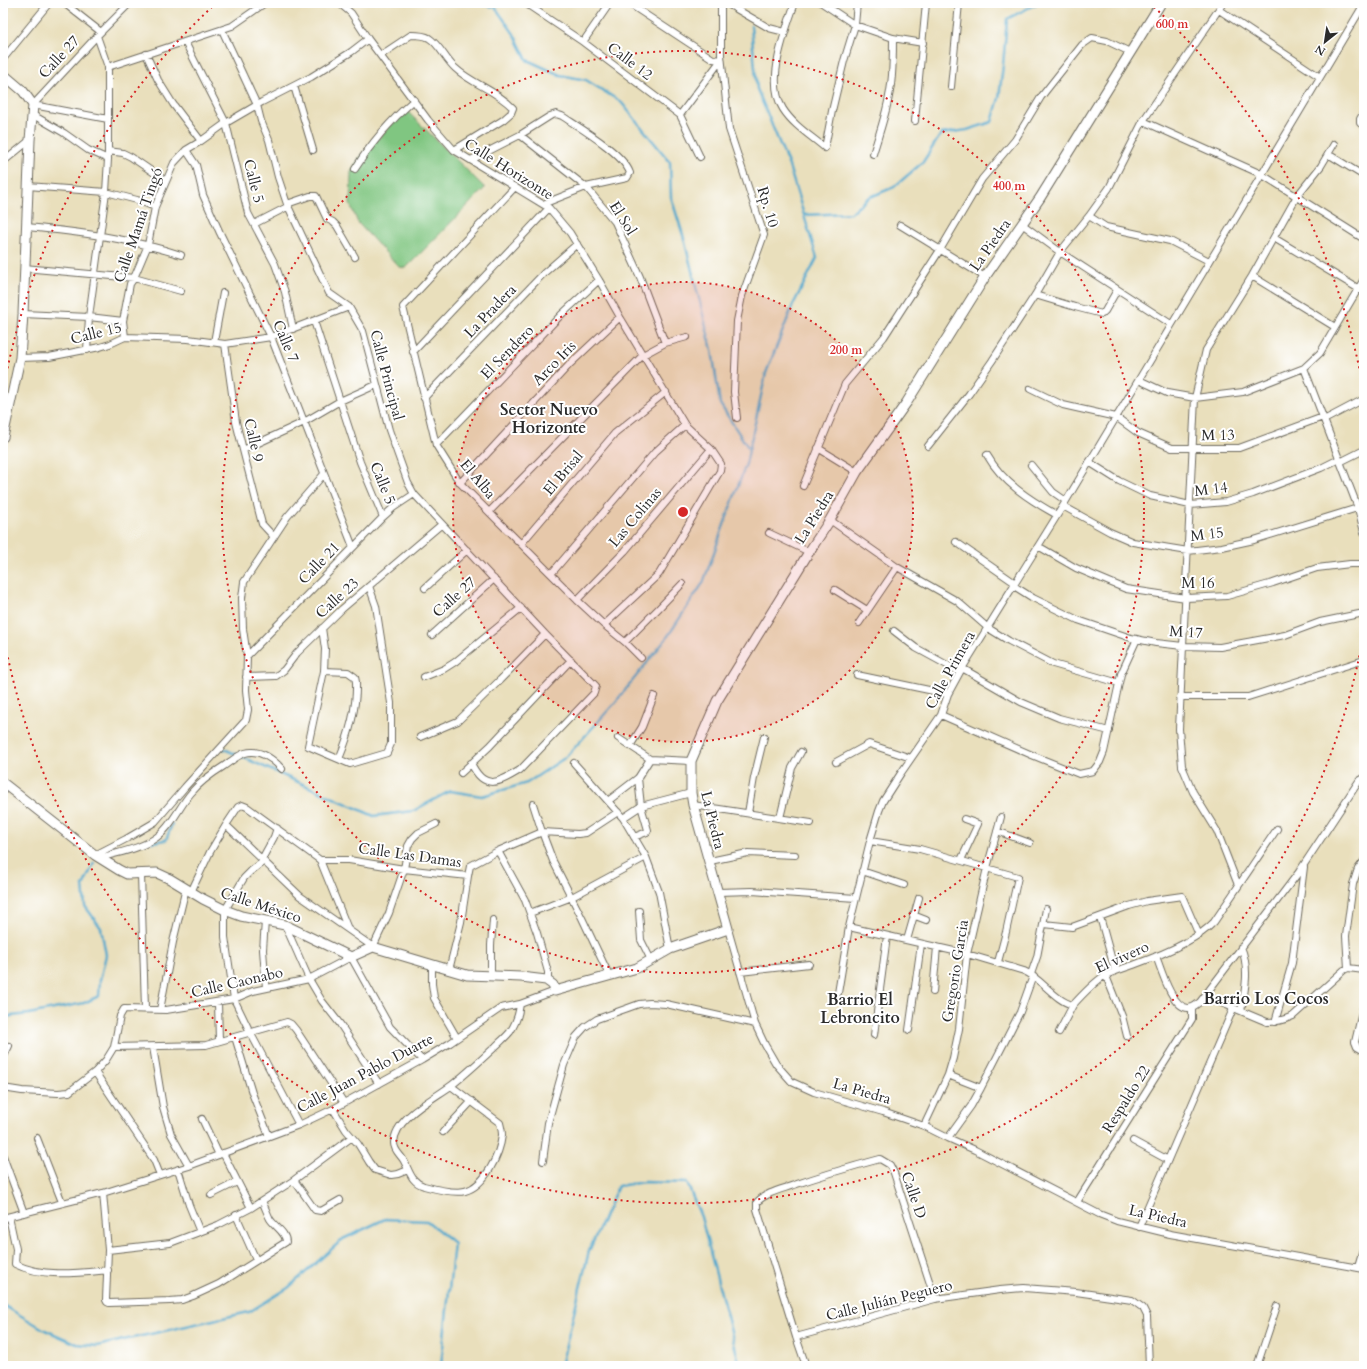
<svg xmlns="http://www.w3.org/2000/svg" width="1367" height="1369" viewBox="0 0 1367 1369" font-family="Cardo,serif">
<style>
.green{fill:#80c681;stroke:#567856}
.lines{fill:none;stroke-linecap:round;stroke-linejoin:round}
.stream{stroke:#51a8cd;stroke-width:2.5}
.street-casing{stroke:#6e6a5e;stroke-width:8}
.secondary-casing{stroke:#6e6a5e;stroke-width:11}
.street{stroke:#fff;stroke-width:6}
.secondary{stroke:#fff;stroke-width:9}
.ring{fill:none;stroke:#d62828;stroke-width:2;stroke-dasharray:2 4}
.labels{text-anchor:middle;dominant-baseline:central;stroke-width:4;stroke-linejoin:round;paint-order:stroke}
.street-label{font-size:15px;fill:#2b2b2b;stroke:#fff}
.neighbourhood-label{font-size:16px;font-weight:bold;fill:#2b2b2b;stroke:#fff}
.centre{fill:#d62828;stroke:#fff;stroke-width:2}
.ring-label{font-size:12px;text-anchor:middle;font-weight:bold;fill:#d62828;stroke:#fff;stroke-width:4;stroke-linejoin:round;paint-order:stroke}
</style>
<rect width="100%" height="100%" fill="#fff"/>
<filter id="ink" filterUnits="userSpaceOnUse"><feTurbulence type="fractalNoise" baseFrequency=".025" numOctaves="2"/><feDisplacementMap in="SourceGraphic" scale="8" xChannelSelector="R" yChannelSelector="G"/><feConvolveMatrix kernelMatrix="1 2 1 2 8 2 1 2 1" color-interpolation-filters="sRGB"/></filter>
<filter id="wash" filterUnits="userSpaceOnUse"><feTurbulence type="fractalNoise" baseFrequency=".012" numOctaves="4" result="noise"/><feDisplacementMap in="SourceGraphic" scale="16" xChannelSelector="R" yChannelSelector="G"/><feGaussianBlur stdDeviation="0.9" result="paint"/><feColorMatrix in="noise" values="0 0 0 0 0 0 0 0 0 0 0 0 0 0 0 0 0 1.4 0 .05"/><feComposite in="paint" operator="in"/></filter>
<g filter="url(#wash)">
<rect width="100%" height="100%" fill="#e9dfbc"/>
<path class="green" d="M406 110 485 188 406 268 399 267 358 223 350 204 351 172 360 157Z"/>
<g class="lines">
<path class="stream" d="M473 3 495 7 514 34 527 60 560 75 586 80 621 102 670 162 671 197 683 235 712 350 720 404 749 449
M804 215 851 213 868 198 894 187 923 162 941 134 967 130 992 122 999 98 1003 65 1007 19 1038 3
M222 748 374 816 413 811 450 791 482 796 527 783 566 757 614 704 666 639 703 583 746 464 766 373 793 305 817 258 789 166 757 89 751 26
M152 842 166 840 172 824
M125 848 137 844
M3 1017 29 1014 84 1003 99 996 100 980 106 955 101 928 85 906 83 886 94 863
M3 1305 45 1330 77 1344 97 1346 249 1312 288 1288 343 1239 385 1219 427 1221 454 1243 441 1366
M561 1366 589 1251 618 1186 644 1182 687 1183 701 1217 740 1366"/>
</g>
</g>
<g filter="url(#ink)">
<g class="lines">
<g class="street-casing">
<path id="street" d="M64 3 101 32
M339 3 351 13 368 39 428 120 454 150 549 208 570 233 599 280 620 317 685 425 711 449 721 464 720 471 659 574 604 625
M525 3 583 42 680 115 700 157
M628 3 713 59 721 60
M721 3V55L729 129 764 235 742 296 737 321 734 392 737 418
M726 3 769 28 785 32
M795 3C785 32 765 81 783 109 793 125 811 136 825 148L832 111 844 61 855 25 857 3
M822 3 855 25 893 38 923 43
M1219 10 1320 77
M222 30 257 105 261 121 269 140 278 177 287 204 329 293 349 307 363 331 389 430 408 483 414 494 545 634 596 686 594 693 520 770C499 783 484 791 471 763
M185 42 226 123 248 213 275 264 285 292 293 329
M583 42 610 3
M146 54 158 80 173 104 201 141
M381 55 411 35C416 35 424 35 429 38 440 45 445 59 455 68 472 84 496 90 513 108L511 113 503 120 454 150
M3 59 49 3
M108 67 232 26 265 3
M294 86 313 150
M951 87 959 3
M33 105 97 36 130 3
M33 105 108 119
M1364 112 1360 119V123L1364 126
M33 115 64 133 88 150 108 159
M680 115 721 60
M915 121 926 3
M1143 121 1261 174 1364 239
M520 135 586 187 615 222 640 277 665 343
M186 150 196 165 203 195 220 233 271 337 353 547
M108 151 123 153 131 157 166 181
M873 154C881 128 890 102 892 75 893 63 893 50 893 38
M1328 154 1364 176
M471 160 520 135 550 116 556 114 562 116C580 128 623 153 630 173L627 178 586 187 543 204
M3 162 30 140
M355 169C371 143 391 120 414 100
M28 186 106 192 137 200 155 207
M515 187 403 307 436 445 460 483 577 600 604 625 625 642 641 658
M287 204 310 196H316L327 219 333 222 337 226 355 257
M1089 216 1106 227 1170 241 1209 261
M254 224 289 206
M1022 224 1060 252 1171 324
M900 225 985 277
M26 227C81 232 128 238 181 255
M1274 238 1364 292
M24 268 134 278 181 291
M1252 276 1335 327
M1035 295 1075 307 1102 314 1105 311 1117 290
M23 314 89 317 123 321
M314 321 360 462 383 517
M125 337 123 321 130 284 134 278 148 245 155 207 174 163 186 150 201 141 226 123 262 102 311 77 351 52 368 39
M214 342 223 293
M225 344 236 422 243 450 262 524 274 537
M87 350 89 317 106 192 108 159V67L97 36
M413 352 549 208
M20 358 49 357 100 347 110 344 125 337 188 339 225 344 271 337 349 307
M1304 368 1358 508 1364 532
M1139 380 1167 393 1195 398 1243 392 1304 368 1320 353 1364 279
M1030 389 1063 405 1116 417 1138 433 1172 448H1239L1323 417
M424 398 544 273 577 244
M1324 420 1364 399
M436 445 561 315 599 280
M928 446 969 394 992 361 1035 295 1060 252 1089 216 1109 188 1143 121 1223 3
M818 448 857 472
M243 450 304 422 340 401 376 385
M987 455C1003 483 1030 500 1057 515
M1089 462 1119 481 1150 496 1190 505 1226 502 1253 494 1321 468 1339 459
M1340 462 1364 450
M1031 465 1053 492 1066 501
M460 483 570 364 620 317
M803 486 845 384 884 337 940 250 982 179 1015 140 1041 97 1082 45 1092 38 1107 41 1130 52
M1063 506 1110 532 1133 542 1188 551 1222 547 1254 540 1364 506
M489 512 643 355 665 343 687 337
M830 520 897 567 957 601 988 628 1009 641 1053 664 1119 683
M769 533 809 552
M956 542 1015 583
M521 544 615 433 666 392
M1038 546 1076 568 1126 589 1186 598 1227 596 1273 583 1317 568 1350 564H1364
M551 574 655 452 685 425
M1014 586 1033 598 1078 620 1131 638 1156 643 1183 646 1220 647 1285 635 1320 622 1364 613
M425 588 467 550
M835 590 867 610
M577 600 625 551 711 449
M859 623 897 567
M322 628 325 649 324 671 308 746 350 764 387 753 391 744V703L376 606 369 586
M894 631 916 648 960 672
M432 635 494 579
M625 642 658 609 682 584
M247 656 383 517 393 508 414 494
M962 668 1021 702 1059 718 1109 731
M324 671 348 672 355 677 356 682C357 709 349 735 339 759
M857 675 948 694
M246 677 276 676 284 670 297 653 342 609 442 524
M424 677 444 669 455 662 521 608
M1180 697H1248L1364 660
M941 715 1032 755 1079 774 1093 771 1100 762 1104 752 1121 674 1137 639
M420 737 458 721 500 680 545 634
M618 738 650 759 691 761
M630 746 642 727 654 696
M836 762 869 744 911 758
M574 763 623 818 646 857 659 892 670 949
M461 773 490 746 571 660
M608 801 638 778 650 759
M533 804 542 832 553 861 582 918 609 975
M693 805 811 823
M748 813 754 778 764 737
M623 818 641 806 691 793
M780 818 792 768 801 752
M226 825 300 896 373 947 389 913 404 869 408 846 412 839 418 833 436 824
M997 831 1030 843
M634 837 647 832 648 830 641 806 638 778
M870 841 920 849 1018 877 1006 932 998 962
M498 851 525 900 537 933 548 972V981
M95 855 126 839 155 822 185 787 246 720 248 710 246 690 247 656 243 629 242 598 244 582 287 517 324 474
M100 858C119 852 141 849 157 837 172 826 179 807 191 793 200 782 211 774 224 766 230 762 238 755 245 753 260 749 272 758 282 769
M262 859 274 837 277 828
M320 860H349L404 869 468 876 470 866 498 851 542 832 578 834 586 833 618 812
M961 860 978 824 964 819
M264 861 251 871 244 878 225 910V937L234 999 250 1032 299 1125
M710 861 748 853 795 855
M862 871 904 885
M141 874 145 1009
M1238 885 1217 831 1193 792 1182 766 1179 729 1195 398 1206 350 1252 276 1297 196 1321 166 1334 144
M191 892 210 852 226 825 238 807 242 805 247 807 320 860 348 929
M718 892 752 891 856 898
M639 911 641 940 651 960
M530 913 572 897 646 857
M913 915 926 920
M1100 917 1115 971
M265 921 263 950 266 988
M1044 924 1072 927 1129 906 1147 901 1182 896 1199 935
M285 925 309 979 322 1001 340 1024 379 1084
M849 927 967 954 1024 971C1041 978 1055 1001 1073 1005 1083 994 1092 984 1104 976 1114 971 1125 968 1136 964 1161 955 1196 941 1214 922L1277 829
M728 929 755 1024 765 1045 776 1064 792 1082 814 1092 883 1112 924 1126 948 1138 975 1150 1099 1214 1117 1221 1170 1234 1364 1269
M907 940 919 898
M1156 956C1161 969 1172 1009 1189 1008 1193 1008 1197 1004 1200 1002L1299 872 1359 781 1364 778
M432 965V984L434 998 457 1038
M1348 968 1346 936 1353 884 1358 869 1364 861
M449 970 461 922 468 876
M740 972 809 964
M1031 974 1037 957 1046 909
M491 976V945L493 920
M1106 976 1122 1016 1127 1036
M933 992 937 947
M838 993 849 927 870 841 879 811 883 801 901 773 941 715 948 694 960 672 1066 501 1364 4
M1205 996 1267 1022C1277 1022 1284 1020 1293 1016L1344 970 1348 968 1364 970
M218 1002 219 1041
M1364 1004 1355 1042 1357 1047 1364 1051
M160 1010 173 942 186 888
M1241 1011C1245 991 1250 968 1241 947
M1275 1022 1292 963 1304 867
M909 1030 921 944
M1059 1032 1073 1005
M874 1035 887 936
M235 1037 252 1093 269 1136
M114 1047 206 1045 287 1022 291 1024 296 1030 344 1103
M153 1047 163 1107 171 1134 189 1166
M3 1058 9 1046
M95 1072 154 1160 160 1175
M948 1075 981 1088
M451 1086 500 1123C501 1127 502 1131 502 1135 500 1154 485 1186 465 1191 454 1194 435 1189 424 1186 411 1182 410 1172 404 1161 401 1155 394 1151 394 1143 394 1118 435 1098 452 1085 467 1073 481 1060 495 1047 500 1042 506 1037 510 1032 516 1023 519 1014 520 1004
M3 1088 22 1091 58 1093 69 1092 95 1072 106 1060 114 1047 120 1016 124 1009 166 1010 234 999 253 991 309 979 351 957 390 1027 422 1060
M333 1109 346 1130 358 1144 369 1162 375 1170 391 1175 398 1174 408 1170
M202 1119 219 1155
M924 1126 948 1075 953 1058 959 1029 967 954 987 868 1001 817
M443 1132 472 1101
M37 1138 62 1202
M948 1138 971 1106 981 1088 1020 1012 1033 976
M1133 1141 1168 1160
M223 1153 251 1208
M3 1156 24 1213
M543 1161 548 1123 564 1065 576 1037 585 1027 597 1019 628 1008 639 1004 650 1003 666 1004 755 1024
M178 1169 189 1205 200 1232
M294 1180 315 1210 321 1211 340 1200
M103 1193 108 1250 106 1300 107 1302 109 1303 170 1301 182 1300 193 1296 219 1284 286 1242C286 1232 275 1227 270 1219 267 1213 265 1207 262 1201
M211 1195 237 1182
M1077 1202 1192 1019V1007
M236 1215 256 1260
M9 1217 16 1249 15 1264C43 1278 78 1273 108 1270
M3 1218 103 1193 189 1166 299 1125 333 1109 422 1060 450 1043 501 1008 520 1004 555 991
M1139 1227 1233 1009
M108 1250 170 1243 218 1225 251 1208 294 1180 352 1137
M1358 1267 1364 1247
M796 1337 935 1299 1000 1290 1024 1288 1076 1292 1132 1300 1143 1308 1147 1316 1149 1366
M806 1366 796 1337 757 1209V1202C766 1193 779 1190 791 1186 820 1176 850 1167 880 1159L890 1165 894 1173 935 1299
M1257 1366 1277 1306"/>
</g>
<g class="secondary-casing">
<path id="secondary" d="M3 74 23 91 33 105 30 140 23 314 20 358 3 437
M3 783 95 855 119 870 127 874 157 873 170 879 203 899 225 910 241 916 285 925 351 957 373 947 467 975 521 977 546 980 553 985 555 991 637 968 670 949 728 929 693 805 691 793V761L717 701 809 552 830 520 857 472 907 402 985 277 1040 198 1161 3"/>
</g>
<use href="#street" class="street"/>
<use href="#secondary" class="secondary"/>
</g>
</g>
<circle cx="683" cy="512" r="230" fill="#d62828" fill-opacity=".12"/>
<g class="ring">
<circle cx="683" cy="512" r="230"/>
<circle cx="683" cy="512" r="461"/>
<path d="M1364 632A691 691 0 0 1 4 638M4 386A691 691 0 0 1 212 7M1154 7A691 691 0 0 1 1364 392"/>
</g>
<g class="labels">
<g class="street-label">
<text transform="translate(59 57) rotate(-47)">Calle 27</text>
<text transform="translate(630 61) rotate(37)">Calle 12</text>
<text transform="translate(509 169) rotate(32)">Calle Horizonte</text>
<text transform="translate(254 181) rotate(76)">Calle 5</text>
<text transform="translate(768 207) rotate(73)">Rp. 10</text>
<text transform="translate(623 218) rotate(58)">El Sol</text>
<text transform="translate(138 225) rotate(-71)">Calle Mamá Tingó</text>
<text transform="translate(990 245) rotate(-55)">La Piedra</text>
<text transform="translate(490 311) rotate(-46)">La Pradera</text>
<text transform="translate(96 333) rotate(-14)">Calle 15</text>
<text transform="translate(286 341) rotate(67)">Calle 7</text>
<text transform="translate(507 352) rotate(-46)">El Sendero</text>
<text transform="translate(554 363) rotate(-46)">Arco Iris</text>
<text transform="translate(387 375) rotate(75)">Calle Principal</text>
<text transform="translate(1218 435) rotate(-1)">M 13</text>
<text transform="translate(254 440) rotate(77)">Calle 9</text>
<text transform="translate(563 473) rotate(-50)">El Brisal</text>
<text transform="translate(478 479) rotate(50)">El Alba</text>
<text transform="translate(383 483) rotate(68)">Calle 5</text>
<text transform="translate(1211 489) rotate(-7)">M 14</text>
<text transform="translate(635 517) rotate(-50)">Las Colinas</text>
<text transform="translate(814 517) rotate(-58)">La Piedra</text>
<text transform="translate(1207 534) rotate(-7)">M 15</text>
<text transform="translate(319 563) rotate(-46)">Calle 21</text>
<text x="1198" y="583">M 16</text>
<text transform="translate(454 597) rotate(-42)">Calle 27</text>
<text transform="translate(337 598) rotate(-42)">Calle 23</text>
<text transform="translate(1186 632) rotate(3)">M 17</text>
<text transform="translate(950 670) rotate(-61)">Calle Primera</text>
<text transform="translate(713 820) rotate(76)">La Piedra</text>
<text transform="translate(410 855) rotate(8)">Calle Las Damas</text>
<text transform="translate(261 905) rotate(18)">Calle México</text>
<text transform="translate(1122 957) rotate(-24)">El vivero</text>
<text transform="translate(955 971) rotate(-81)">Gregorio Garcia</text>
<text transform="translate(237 982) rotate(-13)">Calle Caonabo</text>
<text transform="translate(365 1073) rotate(-28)">Calle Juan Pablo Duarte</text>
<text transform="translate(862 1091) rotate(16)">La Piedra</text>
<text transform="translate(1126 1099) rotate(-58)">Respaldo 22</text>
<text transform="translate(914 1195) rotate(71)">Calle D</text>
<text transform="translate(1158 1216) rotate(13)">La Piedra</text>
<text transform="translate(889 1300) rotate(-14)">Calle Julián Peguero</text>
</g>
<g class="neighbourhood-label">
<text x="549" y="410">Sector Nuevo<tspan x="549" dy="18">Horizonte</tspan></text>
<text x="1266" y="999">Barrio Los Cocos</text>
<text x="860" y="1000">Barrio El<tspan x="860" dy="18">Lebroncito</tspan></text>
</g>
</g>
<circle cx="683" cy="512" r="6" class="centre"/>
<g class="ring-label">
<text x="1172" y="28">600 m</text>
<text x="1009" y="190">400 m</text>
<text x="846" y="354">200 m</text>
</g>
<rect width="1367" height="1369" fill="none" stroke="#fff" stroke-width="16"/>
<g transform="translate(1325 42) rotate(210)" stroke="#ffffff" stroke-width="3" paint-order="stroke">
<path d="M0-3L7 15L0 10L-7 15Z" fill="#2b2b2b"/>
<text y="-6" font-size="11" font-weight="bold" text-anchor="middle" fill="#2b2b2b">N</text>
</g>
</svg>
